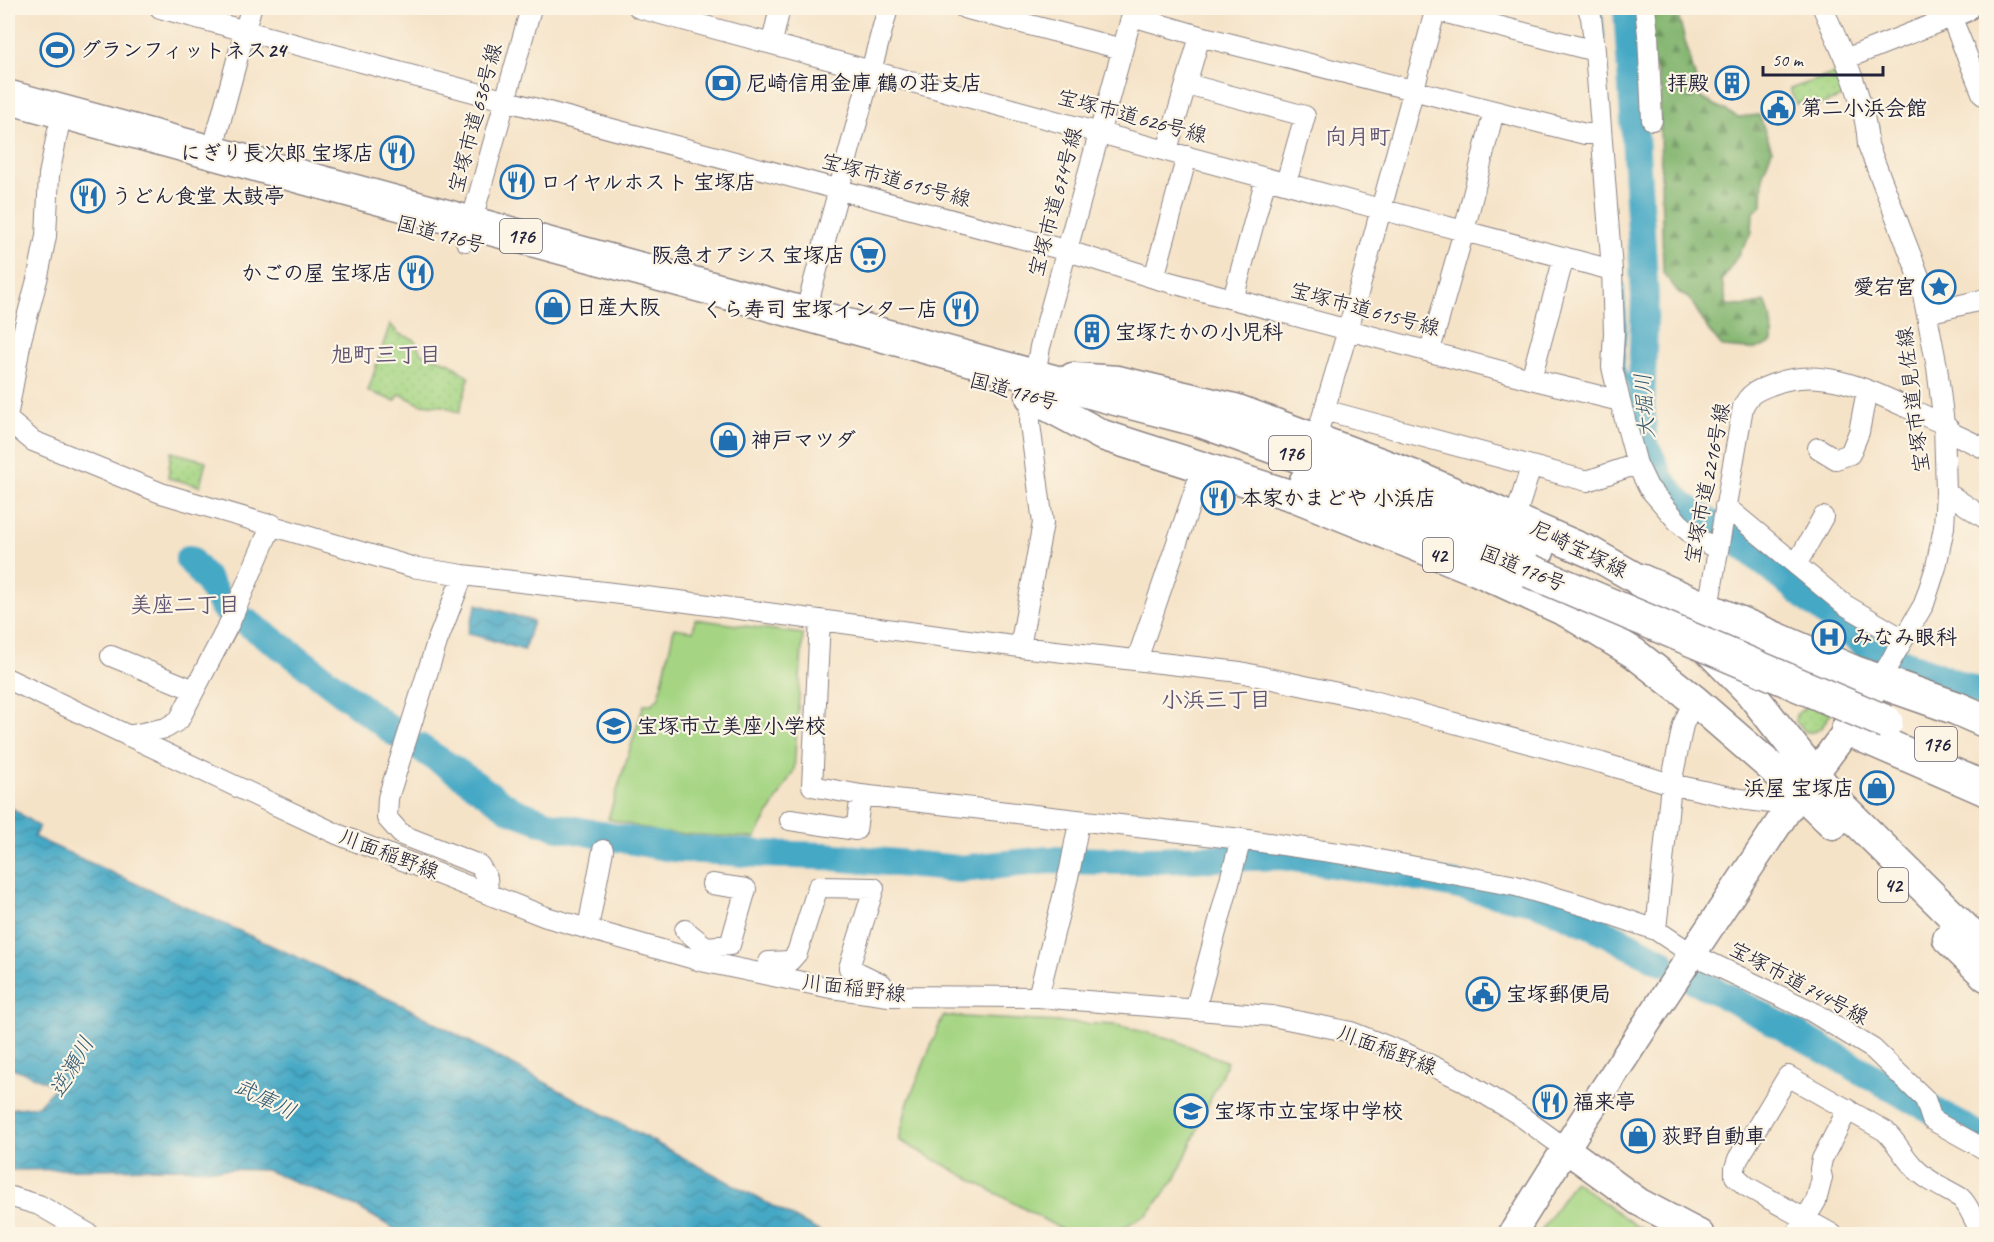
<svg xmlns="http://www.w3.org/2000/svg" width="1994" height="1242" viewBox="0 0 1994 1242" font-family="Caveat,'Klee One',sans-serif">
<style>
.grass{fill:url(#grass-dots);stroke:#647c5f;stroke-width:1.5}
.forest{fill:url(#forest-firs);stroke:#536c56;stroke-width:1.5}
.pitch{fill:#a5d583;stroke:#647c5f;stroke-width:1.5}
.water{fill:url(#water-waves);stroke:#346580;stroke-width:1.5}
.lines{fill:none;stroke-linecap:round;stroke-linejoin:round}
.stream{stroke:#45a8c5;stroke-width:4.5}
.river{stroke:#45a8c5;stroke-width:28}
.street-casing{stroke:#8c8282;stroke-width:22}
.secondary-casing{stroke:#8c8282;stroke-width:30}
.primary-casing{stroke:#8c8282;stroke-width:33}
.highway-casing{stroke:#8c8282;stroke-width:36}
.street{stroke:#fff;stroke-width:20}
.secondary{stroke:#fff;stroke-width:27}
.primary{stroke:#fff;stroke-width:30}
.highway{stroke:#fff;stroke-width:33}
.highway-bridge-casing{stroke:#8c8282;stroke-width:36;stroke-linecap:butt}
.highway-bridge{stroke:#fff;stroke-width:33}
.labels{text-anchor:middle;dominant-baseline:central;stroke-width:4.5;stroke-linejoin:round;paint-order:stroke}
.shield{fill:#fcf5e5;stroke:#63616e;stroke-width:1.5}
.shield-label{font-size:20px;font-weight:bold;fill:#22223b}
.poi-label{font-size:21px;font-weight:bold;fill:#22223b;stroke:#fcf5e5;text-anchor:start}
.street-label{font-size:21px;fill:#22223b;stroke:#fcf5e5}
.neighbourhood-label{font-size:22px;font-weight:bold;fill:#625574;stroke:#fcf5e5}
.water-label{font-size:22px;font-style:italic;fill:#305872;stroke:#fcf5e5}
</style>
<defs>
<pattern id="grass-dots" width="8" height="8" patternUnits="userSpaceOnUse" patternTransform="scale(1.5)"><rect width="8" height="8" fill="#a5d583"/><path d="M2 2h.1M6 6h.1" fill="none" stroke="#8eb772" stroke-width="1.8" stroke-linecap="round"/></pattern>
<pattern id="forest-firs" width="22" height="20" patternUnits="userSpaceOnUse" patternTransform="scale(1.5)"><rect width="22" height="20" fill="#84b671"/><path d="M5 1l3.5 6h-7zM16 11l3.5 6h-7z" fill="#6c945e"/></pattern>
<pattern id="water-waves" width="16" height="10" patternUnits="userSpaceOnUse" patternTransform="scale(1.5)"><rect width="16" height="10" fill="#45a8c5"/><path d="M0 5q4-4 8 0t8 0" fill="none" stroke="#3988a1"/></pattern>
</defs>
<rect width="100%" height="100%" fill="#fcf5e5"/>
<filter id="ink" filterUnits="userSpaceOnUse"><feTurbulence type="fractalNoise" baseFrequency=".0167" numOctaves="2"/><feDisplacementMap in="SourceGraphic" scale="12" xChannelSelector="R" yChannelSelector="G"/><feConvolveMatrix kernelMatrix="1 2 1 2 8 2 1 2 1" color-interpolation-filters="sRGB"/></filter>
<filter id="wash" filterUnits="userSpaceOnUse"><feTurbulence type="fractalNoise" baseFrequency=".008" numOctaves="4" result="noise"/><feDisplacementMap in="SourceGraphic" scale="24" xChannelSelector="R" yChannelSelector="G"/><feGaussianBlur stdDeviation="1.35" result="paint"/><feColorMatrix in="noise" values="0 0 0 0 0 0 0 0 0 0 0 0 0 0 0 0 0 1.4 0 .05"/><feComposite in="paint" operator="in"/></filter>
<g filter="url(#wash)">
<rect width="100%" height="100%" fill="#f5e3c8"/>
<path class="grass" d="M1836 73 1844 96 1809 109 1806 101 1796 104 1790 89Z
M390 324 399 334 414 339 421 353 450 363 469 378 459 413 444 406 420 404 400 394 395 401 368 391Z
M171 452 206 461 200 486 168 478Z
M1809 704 1832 712C1824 723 1821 734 1806 732L1795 721 1796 715Z"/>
<path class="forest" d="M1636 8H1676L1701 98 1738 117 1759 115 1772 150 1763 174 1762 205 1753 213 1752 232 1722 281 1727 305 1746 306 1765 302C1771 313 1773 331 1772 342 1759 353 1738 348 1722 347L1709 331 1690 299 1679 293 1663 273 1659 80Z"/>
<path class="pitch" d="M695 619 803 634 794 770 755 838 662 833 608 819 644 704H652L659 697 674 628 693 631Z
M943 1016 1116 1025 1172 1039 1227 1062 1176 1178 1148 1214 1111 1234H1070L899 1140 907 1105Z
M1574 1181 1638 1227 1654 1234H1539Z"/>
<path class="water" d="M477 604 533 621 524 650 467 633Z
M8 805 39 827 34 837 406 1007 824 1234H403L357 1207 266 1170 174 1168 8 1170V1109L38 1106 56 1086 8 1066Z"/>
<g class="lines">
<path class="stream" d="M1600 8 1603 38
M1622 285 1625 321 1622 366 1628 382 1641 404"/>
<path class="river" d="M1627 8 1645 296 1641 404 1644 442 1661 480 1681 504 1735 539 1871 650 1986 695
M189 559 207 580 224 608
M245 621 296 657 395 733
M419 747 459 773 511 810 554 826 671 848 760 854 824 856 959 869 1049 860 1122 861 1280 856 1406 875 1537 902 1591 925 1662 962
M1696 981C1795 1030 1889 1089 1986 1139"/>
</g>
</g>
<g filter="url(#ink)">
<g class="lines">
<g class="street-casing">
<path id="street" d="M160 8 1068 251 1154 278 1531 379 1620 401
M639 8 1380 209 1612 270
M964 8 1122 49
M1588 8 1591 17 1595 51 1612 270 1614 333 1612 367 1620 401 1637 464 1648 487 1679 523 1695 537 1717 549
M1645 8 1648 34 1652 120
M1823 8C1841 50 1866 99 1868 145L1920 279 1937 367 1944 424 1946 492 1944 527 1936 567 1924 604 1879 681
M1435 10 1595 51
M1132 16 1200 36 1585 134H1600
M772 42 780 8
M1845 59 1939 22 1950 14 1983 95 1986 94
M1187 84 1305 116 1286 183
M1167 150 1200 36
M212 152 251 8
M466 241 531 8
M1154 278 1187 156
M1233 299 1266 178
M1927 313 1986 299
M805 314 888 8
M1430 350 1464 231 1494 111
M1531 379 1564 257
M1324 410 1587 481 1637 464
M8 412 21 340 38 276 46 236 49 175 58 130
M8 420 33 441 161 493 412 567 463 575 679 601 1020 647 1240 672 1370 700 1602 763 1671 784 1740 799 1771 803
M1316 438 1348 330 1436 8
M1818 448 1836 459 1850 454 1859 432 1867 390
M1946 492 1986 519
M1725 506 1845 605 1903 639
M1515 518 1531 467
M1796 565 1823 517
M463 575 437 642 388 798 387 818 402 835 479 865 487 878 488 892
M1708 608 1743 407C1749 393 1758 390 1771 385 1831 360 1890 403 1944 424L1954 434 1986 449
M820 620 812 786 861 795 1241 839 1195 1010
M1020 647 1043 523 1030 424 1031 397 1040 347 1134 8
M111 656 194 690
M1137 660 1203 466
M8 679 337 834 546 917 701 961 831 988 889 996 1038 997 1272 1016 1351 1032 1407 1054 1460 1079 1518 1114 1566 1149
M128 736 166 728 179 720 230 622 272 524
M790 820 856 830 861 795
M1241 839 1358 856 1516 886 1592 908 1656 930 1692 954 1811 1011 1873 1049 1925 1099 1932 1120 1986 1150
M588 928 603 850
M685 930 706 947 730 945 746 889 712 884
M1656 930 1671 784 1683 725 1694 700
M765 974 769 962 790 961 797 953 818 887 874 888 849 968 882 984 889 996
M1038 997 1070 869 1079 822
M8 1196 39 1205 89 1234
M1796 1234 1816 1201 1822 1178 1820 1169 1822 1159 1848 1109
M1832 1234 1746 1186 1735 1176V1168L1738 1159 1788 1076 1885 1131C1896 1141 1902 1154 1912 1165 1925 1180 1944 1188 1961 1198 1972 1209 1973 1223 1984 1234"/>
</g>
<g class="secondary-casing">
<path id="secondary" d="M1945 8 1950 14 1965 8
M1566 1149 1639 1202 1700 1234
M1512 1234 1581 1124 1692 954 1787 811 1848 729 1879 681"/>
</g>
<g class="primary-casing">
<path id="primary" d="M1073 378 1118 381 1235 409 1415 476 1592 553 1641 581 1749 691 1836 801 1986 949
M1031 397 1102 435 1296 497 1476 570 1567 612 1634 653 1694 700 1801 793 1833 824
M1948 939 1986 976"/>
</g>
<g class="highway-casing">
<path id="highway" d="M8 97 1110 397 1199 420 1416 498 1538 550
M1306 482 1520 567
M1641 581 1853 672 1956 708 1986 721
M1848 729 1986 789"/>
</g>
<use href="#street" class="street"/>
<use href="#secondary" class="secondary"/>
<use href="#primary" class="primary"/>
<use href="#highway" class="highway"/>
<g class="highway-bridge-casing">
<path id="highway-bridge" d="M1530 571 1886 722"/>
</g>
<use href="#highway-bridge" class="highway-bridge"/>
</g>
</g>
<defs>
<g id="stadium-ring" transform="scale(1.725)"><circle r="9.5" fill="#fcf5e5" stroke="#1f6fb2" stroke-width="1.5"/><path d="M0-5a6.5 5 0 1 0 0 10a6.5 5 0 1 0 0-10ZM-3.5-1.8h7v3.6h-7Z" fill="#1f6fb2"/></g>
<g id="bank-ring" transform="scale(1.725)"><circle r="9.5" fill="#fcf5e5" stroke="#1f6fb2" stroke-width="1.5"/><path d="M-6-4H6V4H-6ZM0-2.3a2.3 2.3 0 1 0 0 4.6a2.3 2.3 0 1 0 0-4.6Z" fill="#1f6fb2"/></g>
<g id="building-ring" transform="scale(1.725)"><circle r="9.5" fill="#fcf5e5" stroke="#1f6fb2" stroke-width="1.5"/><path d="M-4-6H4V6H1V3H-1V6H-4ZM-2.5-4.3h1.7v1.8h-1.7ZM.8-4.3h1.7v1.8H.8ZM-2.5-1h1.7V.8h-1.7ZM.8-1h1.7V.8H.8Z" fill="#1f6fb2"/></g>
<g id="civic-ring" transform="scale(1.725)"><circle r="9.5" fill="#fcf5e5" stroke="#1f6fb2" stroke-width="1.5"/><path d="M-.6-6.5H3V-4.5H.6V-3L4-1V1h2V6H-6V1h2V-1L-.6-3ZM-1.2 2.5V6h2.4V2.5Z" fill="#1f6fb2"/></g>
<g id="restaurant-ring" transform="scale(1.725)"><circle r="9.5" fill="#fcf5e5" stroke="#1f6fb2" stroke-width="1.5"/><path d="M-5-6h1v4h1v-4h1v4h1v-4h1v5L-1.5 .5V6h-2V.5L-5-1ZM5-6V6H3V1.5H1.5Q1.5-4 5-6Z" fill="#1f6fb2"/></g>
<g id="supermarket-ring" transform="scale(1.725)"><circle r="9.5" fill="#fcf5e5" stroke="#1f6fb2" stroke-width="1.5"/><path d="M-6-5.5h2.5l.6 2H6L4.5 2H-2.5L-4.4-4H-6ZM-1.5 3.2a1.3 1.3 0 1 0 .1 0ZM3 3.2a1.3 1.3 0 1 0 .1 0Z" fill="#1f6fb2"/></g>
<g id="sight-ring" transform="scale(1.725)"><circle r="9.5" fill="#fcf5e5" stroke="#1f6fb2" stroke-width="1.5"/><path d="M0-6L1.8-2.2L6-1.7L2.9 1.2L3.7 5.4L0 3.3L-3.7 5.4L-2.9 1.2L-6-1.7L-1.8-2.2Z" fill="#1f6fb2"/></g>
<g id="shop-ring" transform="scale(1.725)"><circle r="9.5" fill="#fcf5e5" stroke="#1f6fb2" stroke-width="1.5"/><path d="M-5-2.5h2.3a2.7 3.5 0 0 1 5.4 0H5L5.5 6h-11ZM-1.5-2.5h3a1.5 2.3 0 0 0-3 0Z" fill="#1f6fb2"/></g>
<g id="hospital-ring" transform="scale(1.725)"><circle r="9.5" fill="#fcf5e5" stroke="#1f6fb2" stroke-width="1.5"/><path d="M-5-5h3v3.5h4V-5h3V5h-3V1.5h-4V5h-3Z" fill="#1f6fb2"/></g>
<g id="school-ring" transform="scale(1.725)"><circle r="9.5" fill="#fcf5e5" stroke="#1f6fb2" stroke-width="1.5"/><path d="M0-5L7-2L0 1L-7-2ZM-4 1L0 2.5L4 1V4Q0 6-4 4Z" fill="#1f6fb2"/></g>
</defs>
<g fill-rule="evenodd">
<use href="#stadium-ring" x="57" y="50"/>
<use href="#bank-ring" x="723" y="83"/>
<use href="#building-ring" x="1732" y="83"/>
<use href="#civic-ring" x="1778" y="108"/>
<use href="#restaurant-ring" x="397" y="153"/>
<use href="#restaurant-ring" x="517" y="182"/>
<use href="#restaurant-ring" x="88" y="196"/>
<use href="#supermarket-ring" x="868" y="255"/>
<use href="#restaurant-ring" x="416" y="273"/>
<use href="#sight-ring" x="1939" y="287"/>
<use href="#shop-ring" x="553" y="307"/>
<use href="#restaurant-ring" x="961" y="309"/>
<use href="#building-ring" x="1092" y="332"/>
<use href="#shop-ring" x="728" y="440"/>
<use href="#restaurant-ring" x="1218" y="498"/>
<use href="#hospital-ring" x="1829" y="637"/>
<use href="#school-ring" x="614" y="726"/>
<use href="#shop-ring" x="1877" y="788"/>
<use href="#civic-ring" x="1483" y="994"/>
<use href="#restaurant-ring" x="1550" y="1102"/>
<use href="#school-ring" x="1191" y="1111"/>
<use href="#shop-ring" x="1638" y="1136"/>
</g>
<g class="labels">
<g class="shield">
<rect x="500" y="219" width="42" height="34" rx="4.5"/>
<rect x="1269" y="436" width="42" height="34" rx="4.5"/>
<rect x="1423" y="538" width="30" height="34" rx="4.5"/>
<rect x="1915" y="727" width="42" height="34" rx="4.5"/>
<rect x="1878" y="868" width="30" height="34" rx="4.5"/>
</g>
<g class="shield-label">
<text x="521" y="236">176</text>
<text x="1290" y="453">176</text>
<text x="1438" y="555">42</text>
<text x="1936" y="744">176</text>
<text x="1893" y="885">42</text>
</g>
<g class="poi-label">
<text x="80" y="50">グランフィットネス24</text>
<text x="746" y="83">尼崎信用金庫 鶴の荘支店</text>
<text x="1709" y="83" text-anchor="end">拝殿</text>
<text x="1801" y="108">第二小浜会館</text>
<text x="374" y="153" text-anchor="end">にぎり長次郎 宝塚店</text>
<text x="540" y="182">ロイヤルホスト 宝塚店</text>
<text x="111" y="196">うどん食堂 太鼓亭</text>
<text x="845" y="255" text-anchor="end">阪急オアシス 宝塚店</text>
<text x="393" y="273" text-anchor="end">かごの屋 宝塚店</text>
<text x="1916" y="287" text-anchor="end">愛宕宮</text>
<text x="576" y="307">日産大阪</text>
<text x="938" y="309" text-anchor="end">くら寿司 宝塚インター店</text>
<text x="1115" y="332">宝塚たかの小児科</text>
<text x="751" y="440">神戸マツダ</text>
<text x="1241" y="498">本家かまどや 小浜店</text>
<text x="1852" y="637">みなみ眼科</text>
<text x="637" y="726">宝塚市立美座小学校</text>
<text x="1854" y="788" text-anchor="end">浜屋 宝塚店</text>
<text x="1506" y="994">宝塚郵便局</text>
<text x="1573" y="1102">福来亭</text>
<text x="1214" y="1111">宝塚市立宝塚中学校</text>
<text x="1661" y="1136">荻野自動車</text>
</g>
<g class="street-label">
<text transform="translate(1132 116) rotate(15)">宝塚市道626号線</text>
<text transform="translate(475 118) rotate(-75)">宝塚市道636号線</text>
<text transform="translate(896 180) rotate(15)">宝塚市道615号線</text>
<text transform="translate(1055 202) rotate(-75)">宝塚市道674号線</text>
<text transform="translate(441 234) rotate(15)">国道176号</text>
<text transform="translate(1365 309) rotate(15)">宝塚市道615号線</text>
<text transform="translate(1014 391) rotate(15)">国道176号</text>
<text transform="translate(1913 400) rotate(-97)">宝塚市道見佐線</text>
<text transform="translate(1707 483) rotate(-79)">宝塚市道2216号線</text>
<text transform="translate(1579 549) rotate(26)">尼崎宝塚線</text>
<text transform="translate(1523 568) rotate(22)">国道176号</text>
<text transform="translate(389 854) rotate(21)">川面稲野線</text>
<text transform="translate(1799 983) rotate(28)">宝塚市道744号線</text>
<text transform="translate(854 988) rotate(7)">川面稲野線</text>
<text transform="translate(1387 1050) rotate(21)">川面稲野線</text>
</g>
<g class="neighbourhood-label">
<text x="1358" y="137">向月町</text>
<text x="386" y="355">旭町三丁目</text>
<text x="185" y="605">美座二丁目</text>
<text x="1216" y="700">小浜三丁目</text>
</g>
<g class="water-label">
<text transform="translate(1645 406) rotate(-94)">大堀川</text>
<text transform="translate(72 1067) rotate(-60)">逆瀬川</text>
<text transform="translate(265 1099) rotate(26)">武庫川</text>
</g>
</g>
<rect width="1994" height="1242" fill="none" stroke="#fcf5e5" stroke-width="30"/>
<path d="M1763 66v9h120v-9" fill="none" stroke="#22223b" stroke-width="3"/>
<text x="1772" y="66" font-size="18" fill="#22223b" stroke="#fcf5e5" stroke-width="4.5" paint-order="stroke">50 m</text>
</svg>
